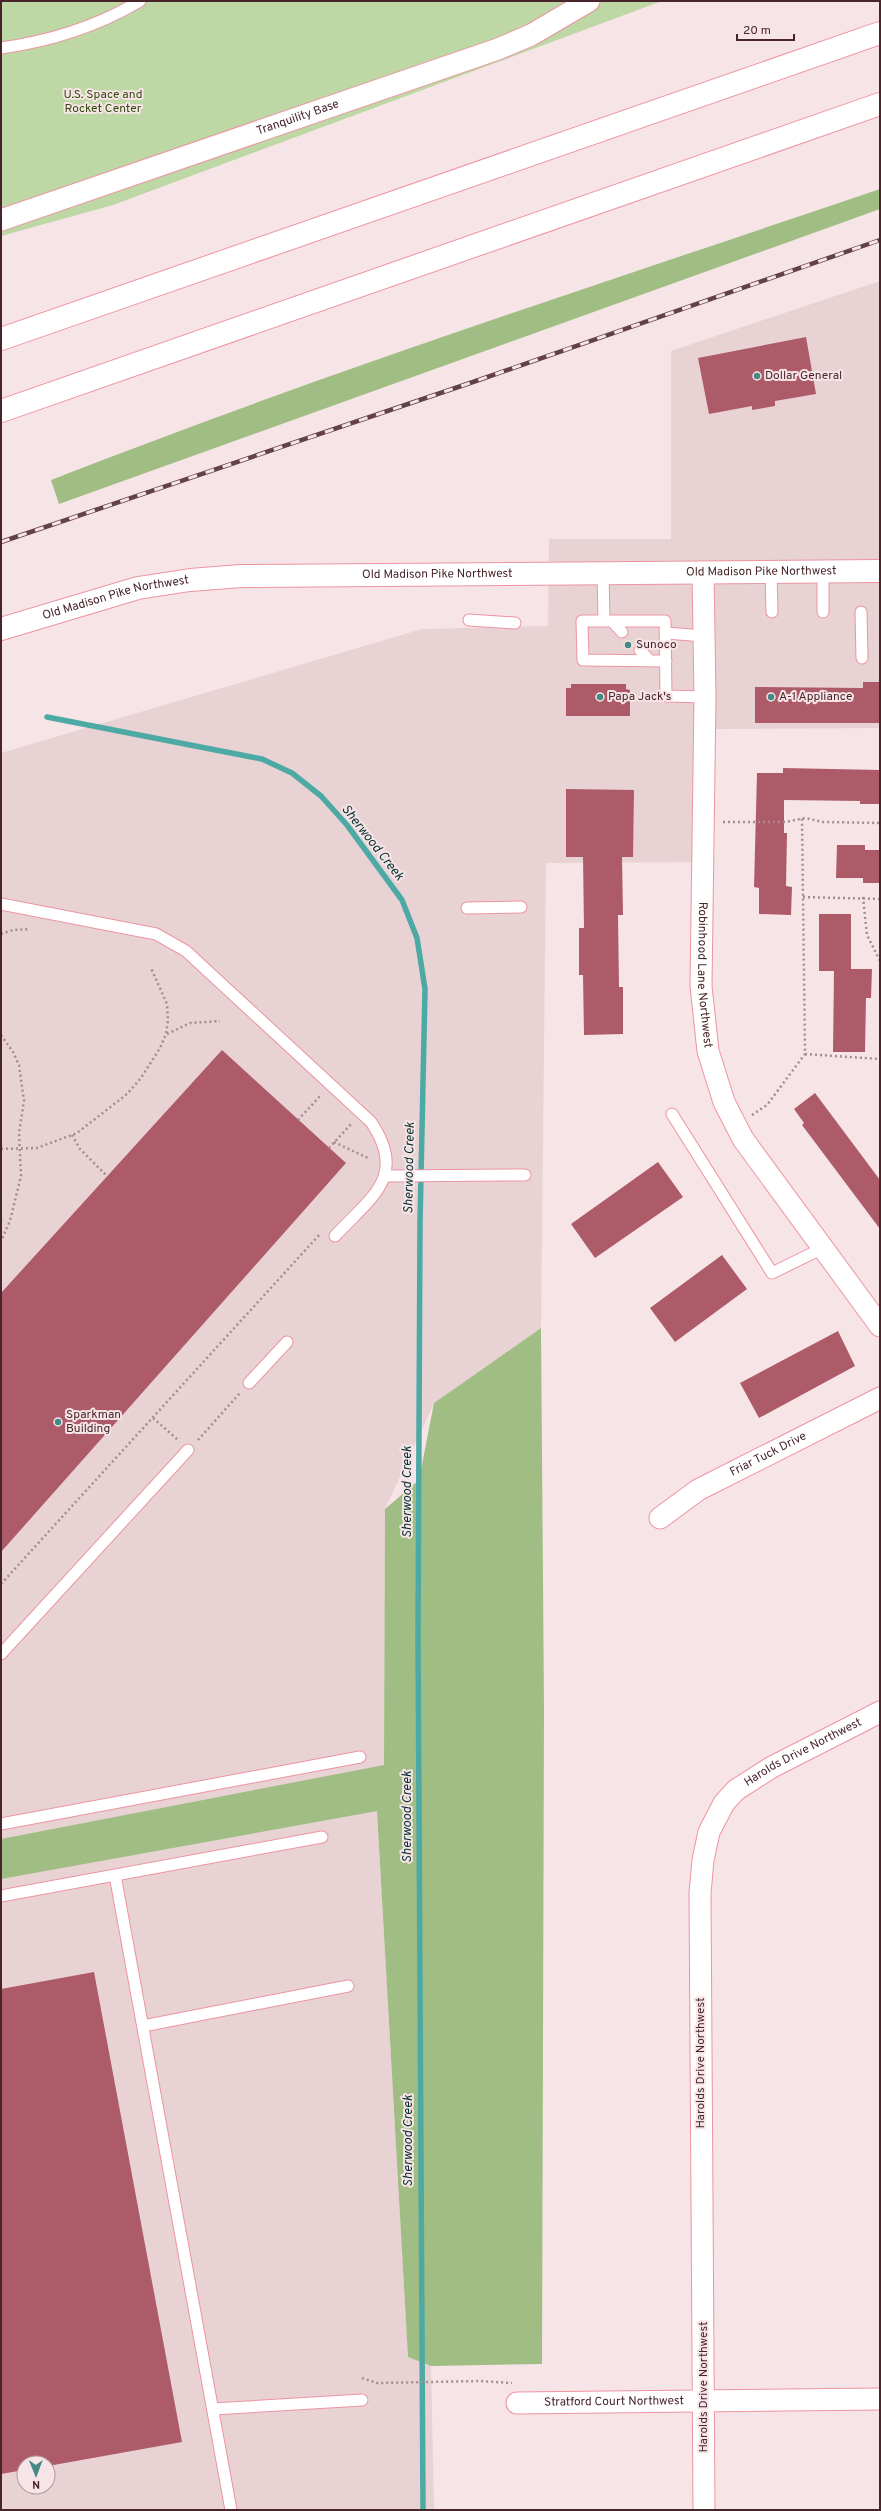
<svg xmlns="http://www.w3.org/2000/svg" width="881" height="2511" viewBox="0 0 881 2511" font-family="Overpass,sans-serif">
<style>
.built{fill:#e8d2d4;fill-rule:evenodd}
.green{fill:#bdd7a5}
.forest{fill:#a0be83}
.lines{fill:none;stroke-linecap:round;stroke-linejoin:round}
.stream{stroke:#4da9a4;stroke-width:5.5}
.building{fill:#ae5b69}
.lane-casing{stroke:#ed94a1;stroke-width:13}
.street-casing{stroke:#ed94a1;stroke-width:23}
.secondary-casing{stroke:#ed94a1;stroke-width:24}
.highway-casing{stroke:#ed94a1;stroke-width:24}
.path{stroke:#a68b8f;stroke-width:2.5;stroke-dasharray:2 3;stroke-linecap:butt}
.lane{stroke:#fff;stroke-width:11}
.street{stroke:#fff;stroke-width:21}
.secondary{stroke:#fff;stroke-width:22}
.highway{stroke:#fff;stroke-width:22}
.rail-casing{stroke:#624247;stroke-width:4.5}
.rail{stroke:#f7e4e6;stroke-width:3;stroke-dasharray:9;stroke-linecap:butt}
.poi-dot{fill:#438a86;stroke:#f7e4e6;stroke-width:1.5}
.labels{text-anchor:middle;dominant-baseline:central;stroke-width:4;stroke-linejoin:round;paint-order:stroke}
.park-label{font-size:12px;fill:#314c0c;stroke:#f7e4e6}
.street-label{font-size:12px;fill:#48252b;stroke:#f7e4e6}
.poi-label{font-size:12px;fill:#48252b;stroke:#f7e4e6;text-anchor:start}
.water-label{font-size:13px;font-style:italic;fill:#063432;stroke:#f7e4e6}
</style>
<rect width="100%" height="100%" fill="#f7e4e6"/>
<path class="built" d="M880 281V728L714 729V862L546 863 541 1328 434 1403 385 1509 384 1765 377 1811 408 2357 431 2366 434 2510H1V753L422 629 548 626 549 539H671V351ZM24 2463H48V2487H24Z"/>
<path class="green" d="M1 1H662L113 205 1 236Z"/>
<path class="forest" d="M880 189V209L59 504 51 480C324 373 603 283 880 189Z
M541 1328 544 1709 542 2364 431 2366 408 2357 377 1811 1 1879V1839L384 1765 385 1509 419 1480 434 1403Z"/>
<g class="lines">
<path class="stream" d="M47 717 262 759 292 773 321 796 347 825 402 900 417 938 425 989 420 1223 418 1638 423 2510"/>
</g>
<path class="building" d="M806 337 816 394 775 401V406L752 410V406L709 414 698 358Z
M863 682H880V723H755V687L863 688Z
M571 684H626V689L630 690V716H566V688H571Z
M783 768 880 770V804H860V801L784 800V833H787L786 886 792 887 791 915 759 914V888L754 887 757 773H783Z
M566 789 634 790 633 857H622L623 915H618L619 987H623V1034L584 1035 583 975H579V928H584L583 857H566Z
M837 845H865V850H880V883H863V878H836Z
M819 914H851V969H872L871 998H866L865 1052H833L834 971H819Z
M222 1050 346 1163 1 1552V1293Z
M815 1093 880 1180V1229L802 1125 804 1123 794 1109Z
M658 1162 683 1197 595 1258 571 1224Z
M722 1255 747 1289 675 1342 650 1308Z
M838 1331 855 1366 759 1418 740 1383Z
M94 1972 182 2442 48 2466V2463H24V2470L1 2474V1989Z"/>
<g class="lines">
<g class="lane-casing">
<path id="lane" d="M1 48C52 41 96 27 140 1
M771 571 772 612
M603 572 604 621
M823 612V571
M861 612 862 658
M469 620 515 623
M612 621 622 632
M666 633 704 636
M640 650 650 661
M666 661 583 660 582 621H665L666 696 705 697
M1 904 156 934 186 951 371 1122C408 1177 371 1197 335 1236
M467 908 521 907
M672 1114 772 1273 823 1248
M386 1176 525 1175
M249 1383 287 1342
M1 1654 188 1450
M1 1824 360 1757
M115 1875 231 2510
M1 1896 322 1837
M143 2026 348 1986
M213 2409 362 2400"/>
</g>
<g class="street-casing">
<g id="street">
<path id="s1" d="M1 220 498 49 531 35 589 1"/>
<path id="s2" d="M703 572 705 697 701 986 708 1051 724 1102 743 1139 880 1326"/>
<path id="s3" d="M660 1518 698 1490 880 1398"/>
<path id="s4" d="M517 2403 880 2399"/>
<path id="s5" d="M704 2510 700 1893 703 1860 709 1832 724 1803 736 1790 772 1767 880 1712"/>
</g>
</g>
<g class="secondary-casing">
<g id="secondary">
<path id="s6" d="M1 629 138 588 190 580 241 576 880 571"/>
</g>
</g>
<g class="highway-casing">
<path id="highway" d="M1 339 880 33
M1 411 880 104"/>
</g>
<path class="path" d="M723 822H785L805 818 823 822 880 823
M803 897 880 899
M863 897 867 935 880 961
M1 934 13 930 30 929
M167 1034 190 1023 220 1021
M1 1035 13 1052 19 1065 24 1101 19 1133 21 1176 10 1221 1 1241
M805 1054 880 1059
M752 1115 767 1105 805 1054 802 818
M298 1120 321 1095
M72 1135 80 1149 107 1176
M334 1142 370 1159
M329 1148 352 1123
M1 1149 37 1148 77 1133 127 1094 141 1078 160 1048 166 1034 168 1020 167 1004 151 968
M153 1418 178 1440
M198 1440 240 1393
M1 1584 320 1234
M362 2378 377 2383 480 2381 512 2383"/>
<use href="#lane" class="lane"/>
<use href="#street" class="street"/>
<use href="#secondary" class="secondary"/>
<use href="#highway" class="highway"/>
<g class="rail-casing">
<path id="rail" d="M1 542 473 382 880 240"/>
</g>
<use href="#rail" class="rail"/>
</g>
<g class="poi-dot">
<circle cx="757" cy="376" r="4"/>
<circle cx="628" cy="645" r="4"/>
<circle cx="600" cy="697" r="4"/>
<circle cx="771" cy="697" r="4"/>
<circle cx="58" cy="1422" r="4"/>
</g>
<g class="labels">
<g class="park-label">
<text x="103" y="95">U.S. Space and<tspan x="103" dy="14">Rocket Center</tspan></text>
</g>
<g class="street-label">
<text stroke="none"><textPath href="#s1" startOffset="314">Tranquility Base</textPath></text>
<text stroke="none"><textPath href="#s6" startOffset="767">Old Madison Pike Northwest</textPath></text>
<text stroke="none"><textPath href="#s6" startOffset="443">Old Madison Pike Northwest</textPath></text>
<text stroke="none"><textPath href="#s6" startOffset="119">Old Madison Pike Northwest</textPath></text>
<text stroke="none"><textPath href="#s2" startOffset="403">Robinhood Lane Northwest</textPath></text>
<text stroke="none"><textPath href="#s3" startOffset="126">Friar Tuck Drive</textPath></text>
<text stroke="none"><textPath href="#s5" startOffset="806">Harolds Drive Northwest</textPath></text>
<text transform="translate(701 2063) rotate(-90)">Harolds Drive Northwest</text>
<text transform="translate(704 2387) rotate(-90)">Harolds Drive Northwest</text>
<text stroke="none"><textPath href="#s4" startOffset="97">Stratford Court Northwest</textPath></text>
</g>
<g class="poi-label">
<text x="765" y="376">Dollar General</text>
<text x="636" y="645">Sunoco</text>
<text x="608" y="697">Papa Jack's</text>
<text x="779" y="697">A-1 Appliance</text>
<text x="66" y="1415">Sparkman<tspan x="66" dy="14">Building</tspan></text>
</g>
<g class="water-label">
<text transform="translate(372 843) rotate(52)">Sherwood Creek</text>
<text transform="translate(410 1168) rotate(-89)">Sherwood Creek</text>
<text transform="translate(408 1492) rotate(-90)">Sherwood Creek</text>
<text transform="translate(408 1817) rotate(-90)">Sherwood Creek</text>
<text transform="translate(409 2141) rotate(-90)">Sherwood Creek</text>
</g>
</g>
<rect width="881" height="2511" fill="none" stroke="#48252b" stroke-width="4"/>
<g transform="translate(36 2475) rotate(179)"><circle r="19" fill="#f7e4e6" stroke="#b1989b"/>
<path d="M0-3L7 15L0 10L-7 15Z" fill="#438a86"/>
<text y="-6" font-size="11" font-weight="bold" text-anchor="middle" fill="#48252b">N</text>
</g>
<path d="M737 34v6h57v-6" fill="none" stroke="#48252b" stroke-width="2"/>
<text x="743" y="34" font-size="12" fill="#48252b" stroke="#f7e4e6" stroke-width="3" paint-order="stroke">20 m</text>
</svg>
